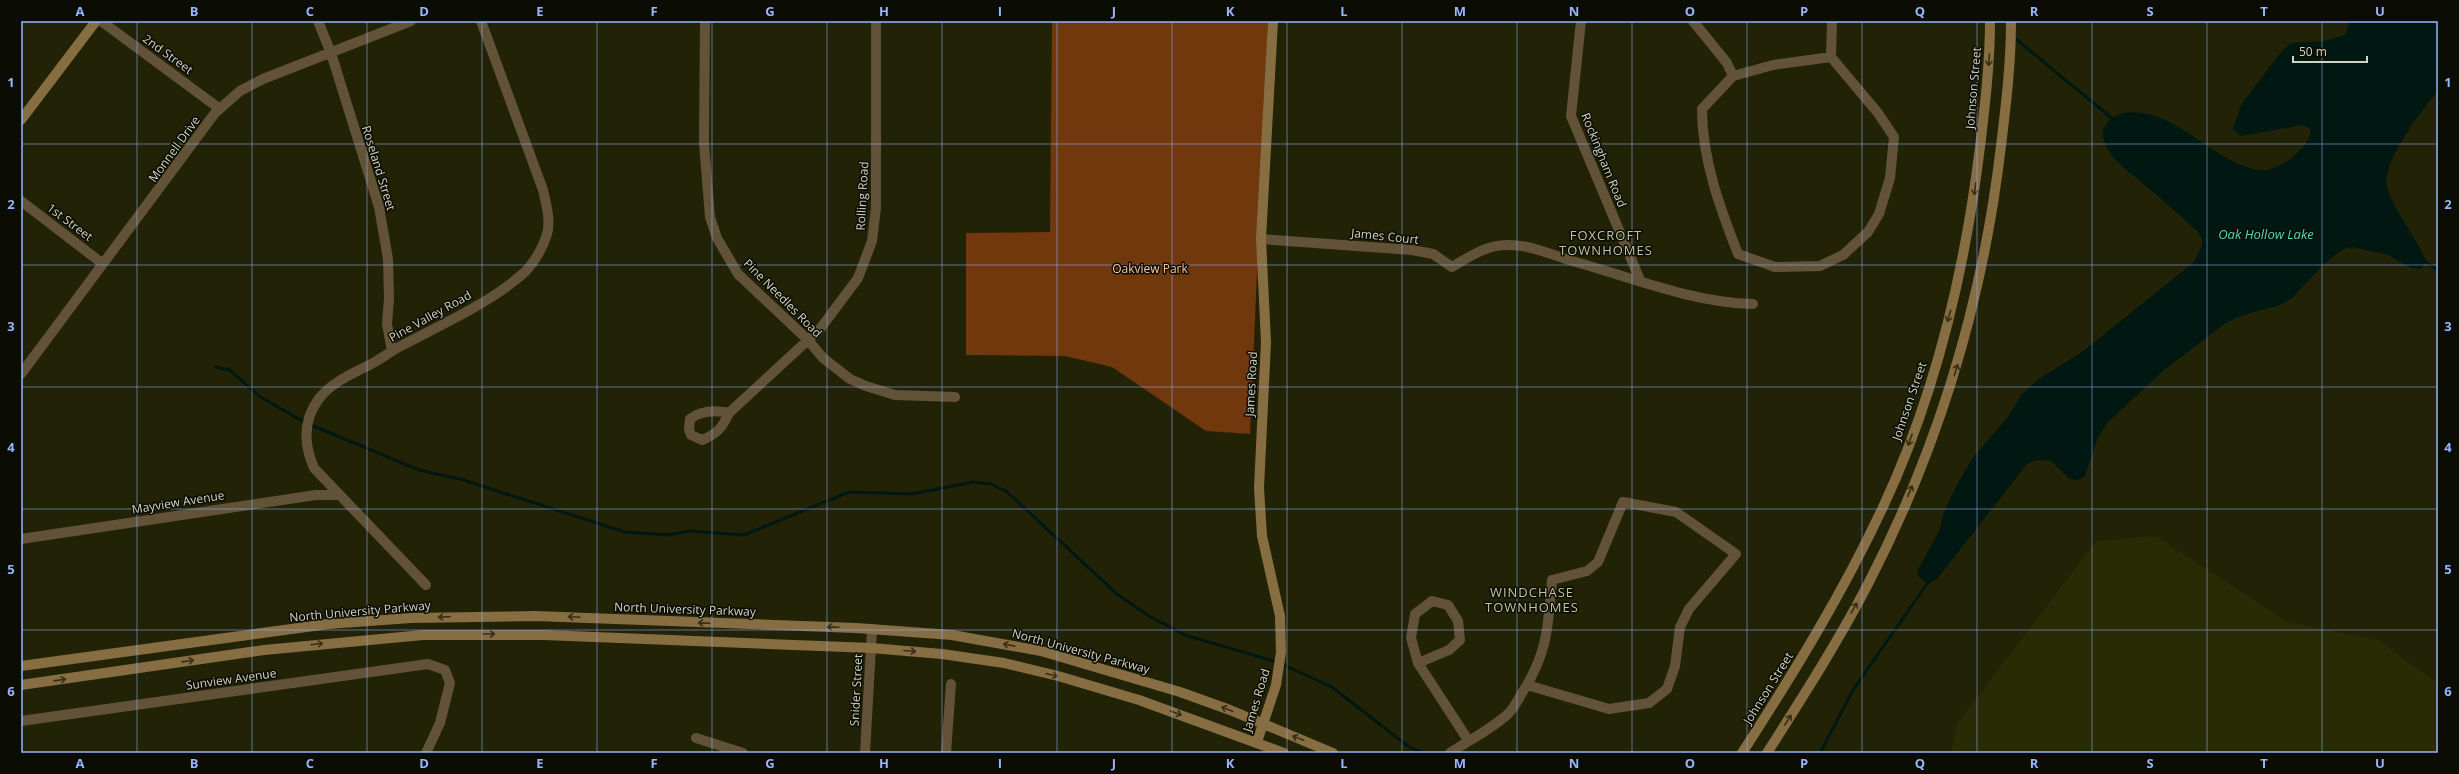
<svg xmlns="http://www.w3.org/2000/svg" width="2459" height="774" viewBox="0 0 2459 774" font-family="'Open Sans',sans-serif">
<style>
.built{fill:#292b04}
.green{fill:#71370d}
.water{fill:#001811}
.lines{fill:none;stroke-linecap:round;stroke-linejoin:round}
.stream{stroke:#001811;stroke-width:3}
.street{stroke:#625338;stroke-width:10}
.secondary{stroke:#866e42;stroke-width:10}
.oneway{stroke:#362e19}
.grid{fill:none;stroke:#98b5fd;stroke-width:1;stroke-opacity:0.55}
.labels{text-anchor:middle;dominant-baseline:central;stroke-width:3;stroke-linejoin:round;paint-order:stroke}
.street-label{font-size:12px;fill:#d2d4c3;stroke:#0b0c03}
.park-label{font-size:12px;fill:#fdc5a5;stroke:#0b0c03}
.water-label{font-size:13px;font-style:italic;fill:#4fdcbb;stroke:#0b0c03}
.neighbourhood-label{font-size:13px;letter-spacing:1px;fill:#c0c4a2;stroke:#0b0c03}
.neatline{fill:none;stroke:#98b5fd;stroke-width:1.5}
.grid-label{font-size:13px;text-anchor:middle;font-weight:bold;fill:#98b5fd}
</style>
<rect width="100%" height="100%" fill="#222306"/>
<path class="built" d="M2156 536 2287 622 2378 640 2438 684V753H1951L1957 724 2096 541Z"/>
<path class="green" d="M1052 21H1268L1250 434 1206 431 1112 367 1065 356 966 355V233L1050 232Z"/>
<path class="water" d="M2350 21H2438V91C2423 108 2381 163 2387 186 2391 207 2417 238 2426 261L2421 269 2411 268 2386 254 2351 247 2341 250 2324 264 2292 298 2280 305 2240 316 2224 324 2163 371 2108 422 2097 439 2085 476 2076 481 2069 478 2051 461 2036 460 2027 464 1937 579 1928 584 1919 577 1917 572 1940 529 1944 512 1958 483 1972 459 2008 417 2022 394 2040 378 2082 352 2193 263 2202 246V239L2198 232C2181 216 2164 201 2146 186 2136 177 2125 170 2116 160 2110 154 2101 140 2103 131 2111 105 2144 111 2163 119 2193 131 2228 168 2262 170 2279 171 2308 149 2311 132L2308 127 2302 125 2241 136 2233 129 2241 105 2281 52 2291 43 2324 41 2345 35Z"/>
<g class="lines">
<path class="stream" d="M2017 40 2114 120
M2424 261 2438 270
M215 367 230 370 259 396 304 422 419 470 460 479 625 532 667 535 690 531 744 535 849 492 912 494 973 482 991 484 1006 491 1117 594 1149 616 1185 635 1277 662 1332 687 1409 747 1424 753
M1820 753 1853 690 1929 581"/>
<path class="street" d="M101 21 220 109
M318 21 331 53 379 207 388 259 389 299 387 324 392 351
M705 21 704 143 710 217 717 238 738 274 808 340 823 358 850 379 866 386 895 395 955 397
M1581 21 1571 116 1640 280
M1693 21 1727 63 1733 76
M1831 57 1878 113 1894 137 1890 178 1879 214 1868 232 1843 255 1820 266 1775 267 1738 254C1720 208 1702 159 1702 109L1733 76 1773 65Z
M1831 57 1832 21
M21 201 103 264
M1261 239 1412 250 1433 254 1452 267C1469 257 1486 245 1507 245 1527 244 1550 254 1569 260 1627 276 1693 303 1753 304
M21 374 215 113 240 91 263 79 411 21
M729 413C715 410 702 410 690 419L689 429 691 435 702 440C717 434 722 428 729 413L820 329 858 278 872 241 876 208V21
M21 539 316 495H338
M426 585 314 468C304 445 303 421 318 400 331 382 354 373 373 363 382 358 390 352 399 347 440 325 491 303 526 271 535 261 543 247 547 234 551 221 546 203 543 190L481 21
M1418 663 1449 650 1460 640 1458 621 1448 605 1432 601 1415 614 1411 638 1418 663 1468 740
M21 721 428 664 445 670 450 683 440 723 426 753
M696 738 743 753
M865 753 872 629
M946 753 951 684
M1450 753C1468 741 1493 728 1508 714 1514 708 1518 700 1522 693 1548 653 1548 626 1552 580L1587 571 1598 562 1623 502 1676 512 1736 554 1689 609 1680 627 1675 666 1667 689 1649 703 1609 709 1527 685"/>
<path class="secondary" d="M21 120 96 21
M21 666 328 624 411 618 534 616 856 628 952 635 1041 651 1180 692 1230 710 1333 753
M21 685 264 650 423 635H544L871 648 942 654 1004 663 1058 676 1139 700 1284 753
M1257 742 1276 685 1281 652 1280 616 1262 536 1259 488 1266 342 1261 239 1273 21
M1742 753C1793 674 1843 593 1883 507 1936 394 1965 270 1980 147 1985 105 1990 63 1990 21
M1767 753C1802 698 1838 642 1868 584 1939 447 1983 300 2001 146 2006 105 2011 63 2011 21"/>
</g>
<defs><path id="oneway-shaft" d="M-6 0H5M1.5-3L5.5 0L1.5 3" fill="none" stroke-width="1.6" stroke-linecap="round" stroke-linejoin="round"/></defs>
<g class="oneway">
<use href="#oneway-shaft" transform="translate(1989 60) rotate(94)"/>
<use href="#oneway-shaft" transform="translate(1975 189) rotate(97)"/>
<use href="#oneway-shaft" transform="translate(1949 316) rotate(106)"/>
<use href="#oneway-shaft" transform="translate(1956 370) rotate(-73)"/>
<use href="#oneway-shaft" transform="translate(1910 440) rotate(110)"/>
<use href="#oneway-shaft" transform="translate(1910 491) rotate(-68)"/>
<use href="#oneway-shaft" transform="translate(1854 608) rotate(-60)"/>
<use href="#oneway-shaft" transform="translate(444 617) rotate(178)"/>
<use href="#oneway-shaft" transform="translate(574 617) rotate(-177)"/>
<use href="#oneway-shaft" transform="translate(704 623) rotate(-178)"/>
<use href="#oneway-shaft" transform="translate(833 627) rotate(-178)"/>
<use href="#oneway-shaft" transform="translate(489 634)"/>
<use href="#oneway-shaft" transform="translate(317 644) rotate(-7)"/>
<use href="#oneway-shaft" transform="translate(1009 645) rotate(-169)"/>
<use href="#oneway-shaft" transform="translate(910 651) rotate(5)"/>
<use href="#oneway-shaft" transform="translate(188 661) rotate(-8)"/>
<use href="#oneway-shaft" transform="translate(1052 675) rotate(14)"/>
<use href="#oneway-shaft" transform="translate(60 680) rotate(-8)"/>
<use href="#oneway-shaft" transform="translate(1227 709) rotate(-159)"/>
<use href="#oneway-shaft" transform="translate(1176 713) rotate(20)"/>
<use href="#oneway-shaft" transform="translate(1788 720) rotate(-57)"/>
<use href="#oneway-shaft" transform="translate(1298 738) rotate(-158)"/>
</g>
<path class="grid" d="M137 21V753M252 21V753M367 21V753M482 21V753M597 21V753M712 21V753M827 21V753M942 21V753M1057 21V753M1172 21V753M1287 21V753M1402 21V753M1517 21V753M1632 21V753M1747 21V753M1862 21V753M1977 21V753M2092 21V753M2207 21V753M2322 21V753M21 144H2438M21 265H2438M21 387H2438M21 509H2438M21 630H2438"/>
<g class="labels">
<g class="street-label">
<text transform="translate(168 54) rotate(36)">2nd Street</text>
<text transform="translate(1973 88) rotate(-85)">Johnson Street</text>
<text transform="translate(174 149) rotate(-54)">Monnell Drive</text>
<text transform="translate(1604 160) rotate(68)">Rockingham Road</text>
<text transform="translate(379 168) rotate(73)">Roseland Street</text>
<text transform="translate(862 196) rotate(-87)">Rolling Road</text>
<text transform="translate(70 222) rotate(37)">1st Street</text>
<text transform="translate(1385 236) rotate(6)">James Court</text>
<text transform="translate(783 298) rotate(45)">Pine Needles Road</text>
<text transform="translate(430 316) rotate(-29)">Pine Valley Road</text>
<text transform="translate(1251 384) rotate(-87)">James Road</text>
<text transform="translate(1909 401) rotate(-71)">Johnson Street</text>
<text transform="translate(178 502) rotate(-9)">Mayview Avenue</text>
<text transform="translate(685 609) rotate(2)">North University Parkway</text>
<text transform="translate(360 611) rotate(-5)">North University Parkway</text>
<text transform="translate(1081 651) rotate(15)">North University Parkway</text>
<text transform="translate(231 679) rotate(-8)">Sunview Avenue</text>
<text transform="translate(1768 688) rotate(-58)">Johnson Street</text>
<text transform="translate(856 690) rotate(-87)">Snider Street</text>
<text transform="translate(1256 700) rotate(-73)">James Road</text>
</g>
<g class="park-label">
<text x="1150" y="268">Oakview Park</text>
</g>
<g class="water-label">
<text x="2266" y="234">Oak Hollow Lake</text>
</g>
<g class="neighbourhood-label">
<text x="1606" y="235">FOXCROFT<tspan x="1606" dy="15">TOWNHOMES</tspan></text>
<text x="1532" y="592">WINDCHASE<tspan x="1532" dy="15">TOWNHOMES</tspan></text>
</g>
</g>
<rect width="2459" height="774" fill="none" stroke="#0b0c03" stroke-width="44"/>
<path d="M2293 56v6h74v-6" fill="none" stroke="#d2d4c3" stroke-width="2"/>
<text x="2299" y="56" font-size="12" fill="#d2d4c3" stroke="#0b0c03" stroke-width="3" paint-order="stroke">50 m</text>
<rect x="22" y="22" width="2415" height="730" class="neatline"/>
<g class="grid-label">
<text x="80" y="16">A</text>
<text x="194" y="16">B</text>
<text x="310" y="16">C</text>
<text x="424" y="16">D</text>
<text x="540" y="16">E</text>
<text x="654" y="16">F</text>
<text x="770" y="16">G</text>
<text x="884" y="16">H</text>
<text x="1000" y="16">I</text>
<text x="1114" y="16">J</text>
<text x="1230" y="16">K</text>
<text x="1344" y="16">L</text>
<text x="1460" y="16">M</text>
<text x="1574" y="16">N</text>
<text x="1690" y="16">O</text>
<text x="1804" y="16">P</text>
<text x="1920" y="16">Q</text>
<text x="2034" y="16">R</text>
<text x="2150" y="16">S</text>
<text x="2264" y="16">T</text>
<text x="2380" y="16">U</text>
<text x="11" y="87">1</text>
<text x="2448" y="87">1</text>
<text x="11" y="209">2</text>
<text x="2448" y="209">2</text>
<text x="11" y="331">3</text>
<text x="2448" y="331">3</text>
<text x="11" y="452">4</text>
<text x="2448" y="452">4</text>
<text x="11" y="574">5</text>
<text x="2448" y="574">5</text>
<text x="11" y="696">6</text>
<text x="2448" y="696">6</text>
<text x="80" y="768">A</text>
<text x="194" y="768">B</text>
<text x="310" y="768">C</text>
<text x="424" y="768">D</text>
<text x="540" y="768">E</text>
<text x="654" y="768">F</text>
<text x="770" y="768">G</text>
<text x="884" y="768">H</text>
<text x="1000" y="768">I</text>
<text x="1114" y="768">J</text>
<text x="1230" y="768">K</text>
<text x="1344" y="768">L</text>
<text x="1460" y="768">M</text>
<text x="1574" y="768">N</text>
<text x="1690" y="768">O</text>
<text x="1804" y="768">P</text>
<text x="1920" y="768">Q</text>
<text x="2034" y="768">R</text>
<text x="2150" y="768">S</text>
<text x="2264" y="768">T</text>
<text x="2380" y="768">U</text>
</g>
</svg>
